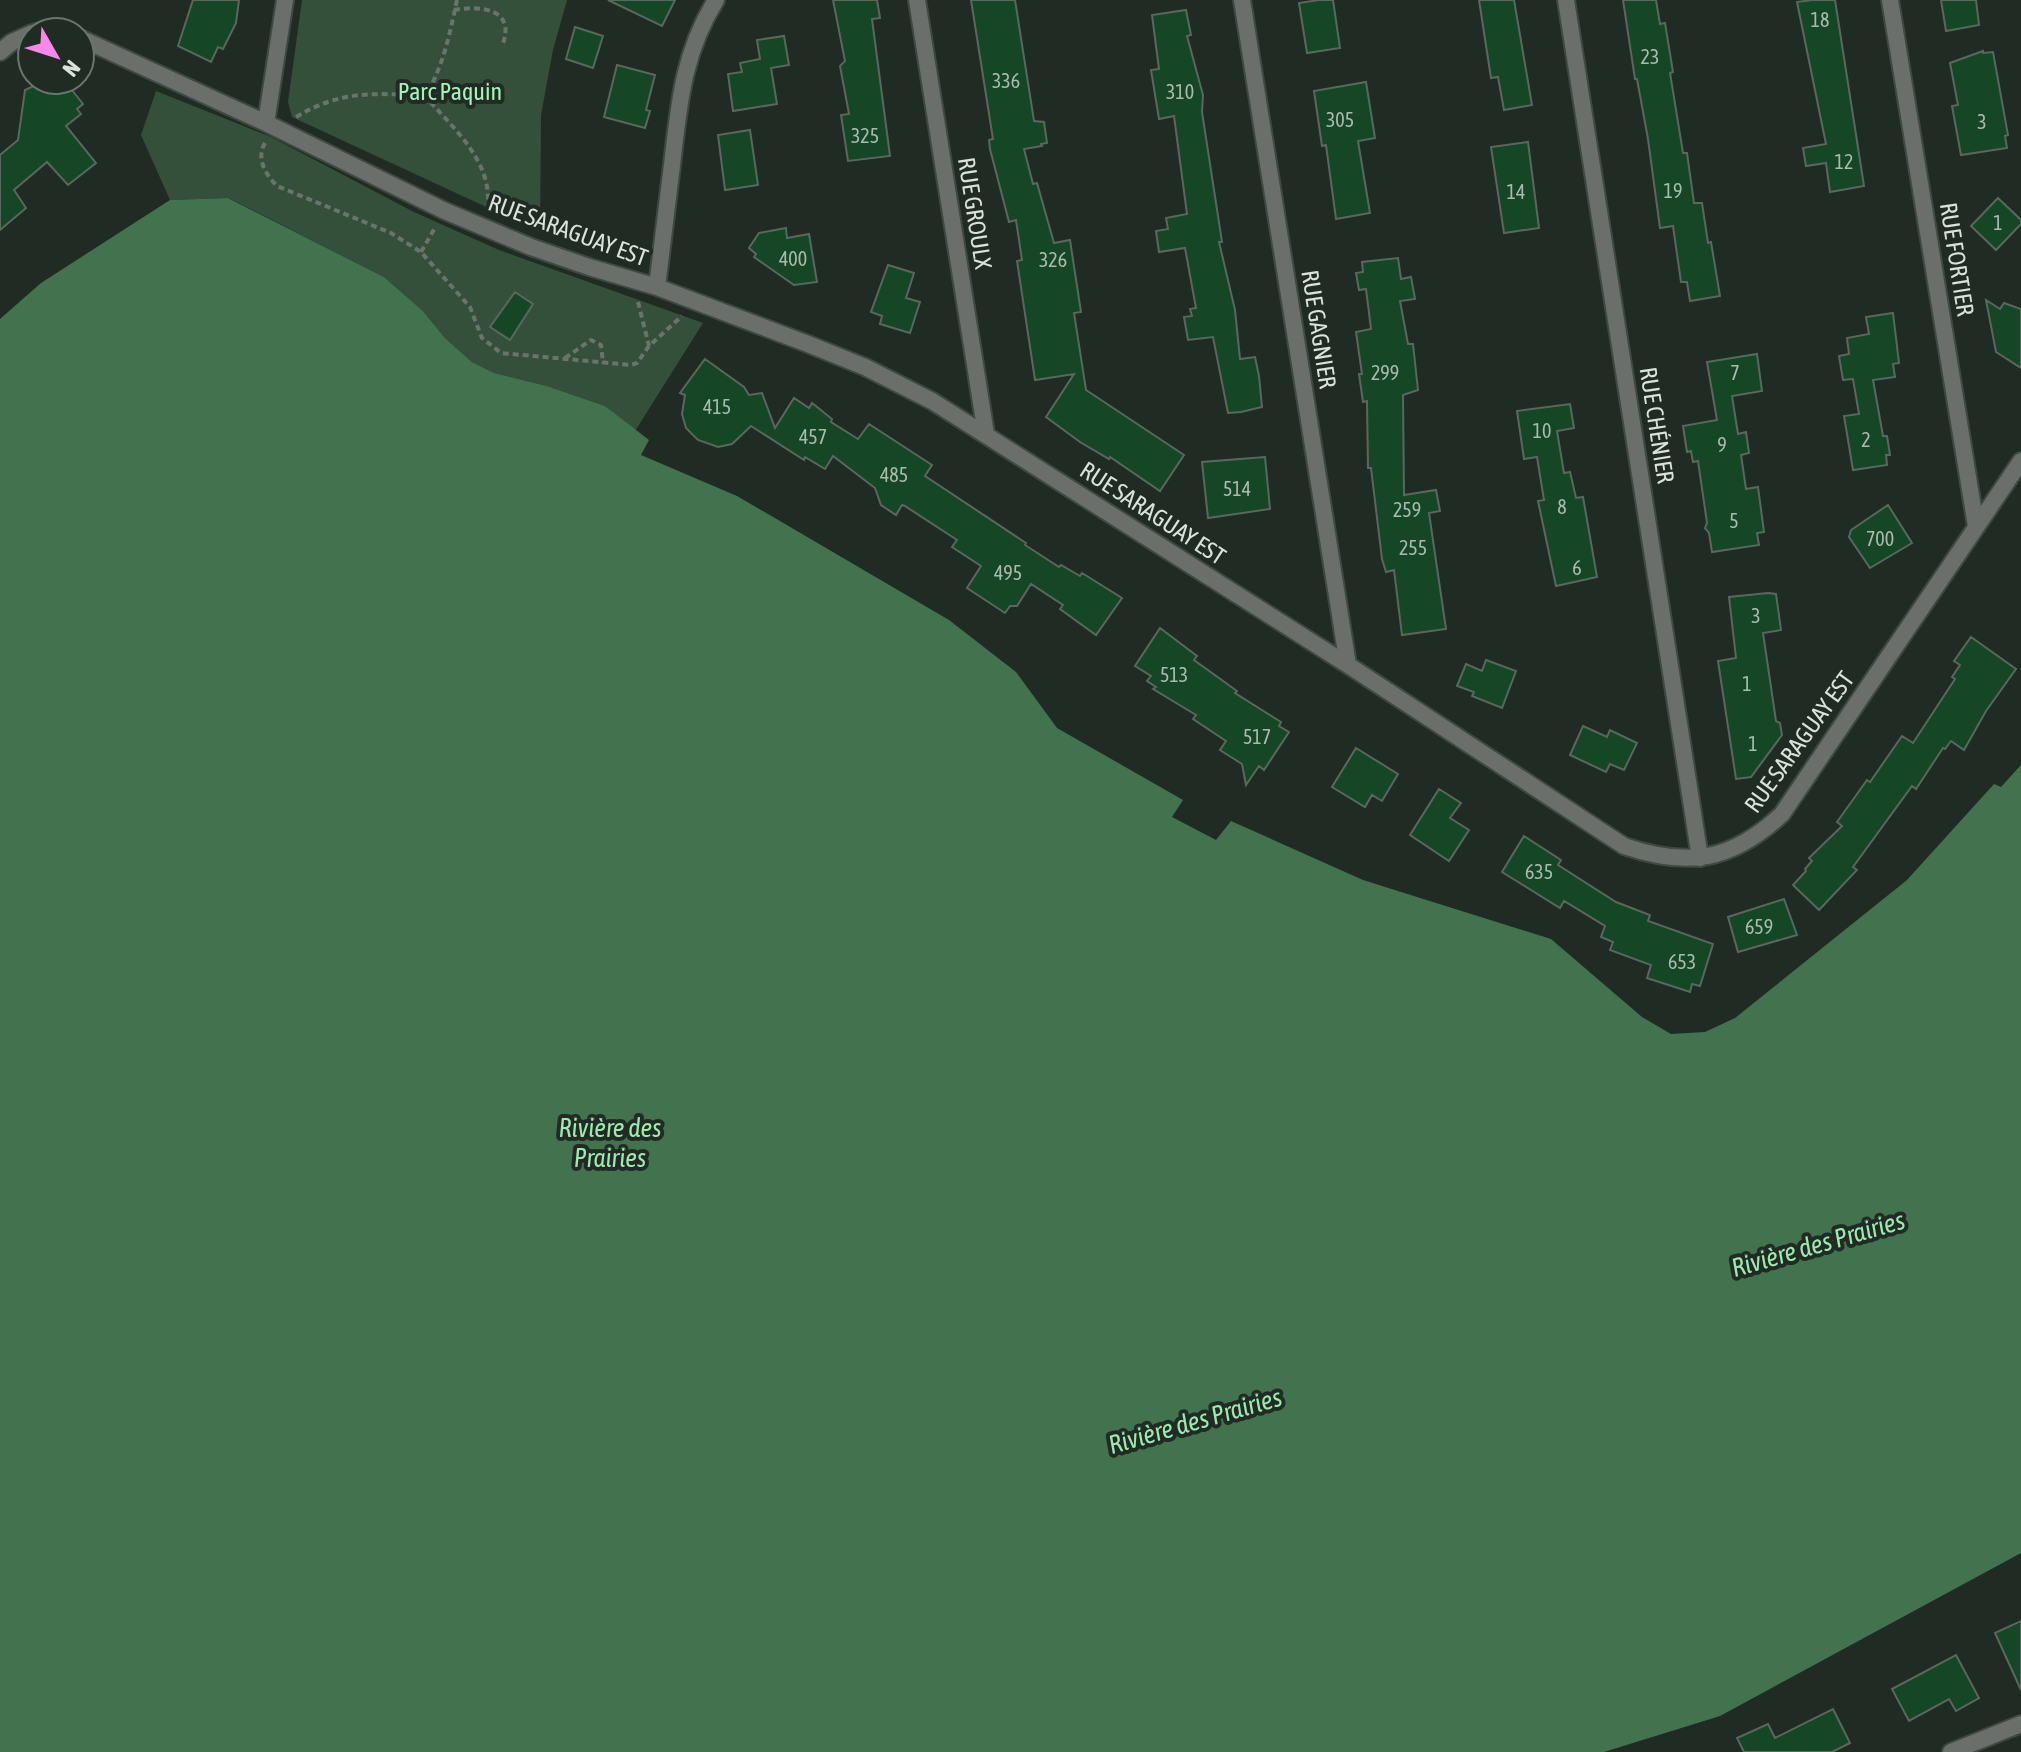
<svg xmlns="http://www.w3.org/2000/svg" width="2021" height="1752" viewBox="0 0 2021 1752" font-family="'Asap Condensed',sans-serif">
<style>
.green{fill:#34503b}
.water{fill:#43724f}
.building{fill:#154625;stroke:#5a675d;stroke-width:2}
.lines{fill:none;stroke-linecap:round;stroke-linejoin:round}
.street-casing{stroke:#3e4941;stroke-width:20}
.path{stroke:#69746c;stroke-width:4;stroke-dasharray:6 4;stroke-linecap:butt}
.street{stroke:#6a6f6b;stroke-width:16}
.labels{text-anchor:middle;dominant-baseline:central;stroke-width:8;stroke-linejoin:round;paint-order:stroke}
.number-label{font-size:20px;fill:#a9bbae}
.park-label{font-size:24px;fill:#a8f2ba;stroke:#202c23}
.street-label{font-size:24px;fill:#dae2dc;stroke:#202c23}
.water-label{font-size:26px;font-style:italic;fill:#9fe8b0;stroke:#202c23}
</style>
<rect width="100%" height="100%" fill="#202c23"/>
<path class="green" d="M302 0H567L553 50 541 115 540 232 292 117 288 102Z
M156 91 271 137 414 212 499 250 703 323 635 431 605 406 547 386 494 373 472 362 445 338 423 311 384 277 229 198 170 200 141 135Z"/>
<path class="water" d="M228 198 384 277 423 311 445 338 472 362 494 373 547 386 605 406 649 440 641 455 737 496 949 620 1016 672 1057 728 1183 800 1172 817 1216 840 1231 821 1363 880 1551 939 1642 1017 1671 1034 1705 1032 1735 1018 1907 880 1994 784 2001 787 2021 765V1553L1720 1716 1604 1752H0V319L41 283 170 200Z"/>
<path class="building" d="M193 0H239L236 23 223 49 218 47 211 62 178 46Z
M608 0H675L662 26Z
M833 0H877L880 18 872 19 890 156 848 161 841 115 849 114 840 66 845 61Z
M971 0H1015L1034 121 1044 122 1047 143 1041 144 1042 146 1024 149 1033 184 1037 183 1054 243 1070 240 1081 312 1074 313 1086 390 1184 455 1160 491 1110 457 1109 459 1080 442 1046 417 1074 374 1035 380 1017 261 1022 260 1016 220 1009 222 990 149 989 140 993 139Z
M1319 0H1333L1340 48 1307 53 1299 3Z
M1479 0H1514L1532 105 1504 110 1498 77 1491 78Z
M1623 0H1656L1660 24 1665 23 1673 72 1670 73 1683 153H1687L1694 203H1702L1708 243 1711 242 1720 296 1690 301 1687 282H1681L1673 226 1660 228 1648 139 1637 79H1635Z
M1812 0H1835L1864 186 1830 192 1826 163 1806 166 1803 148 1826 144 1797 2Z
M1941 0H1976L1979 25 1946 31Z
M1186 10 1191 35 1187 36 1203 95 1202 112 1222 242H1219L1235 310 1240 359 1255 357 1259 376 1262 407 1241 412 1228 413 1213 337 1188 340 1184 317 1192 316 1190 309 1196 308 1185 248 1159 252 1156 231 1168 229 1166 218 1187 214 1174 116 1159 119 1151 70 1159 69 1152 15Z
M575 27 603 36 593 68 566 59Z
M784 36 789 65 771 68 777 104 733 111 728 74 742 72 740 63 760 59 757 40Z
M1983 51V53L1993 52 2008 135 2005 136 2007 148 1961 155 1952 106 1958 105 1950 63Z
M617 65 655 75 646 110 650 111 645 128 604 117Z
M47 80H64L83 104 77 109 81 114 66 126 96 163 68 185 47 162 14 190 26 208 0 230V155L18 140 25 90Z
M1366 82 1375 138 1358 141 1370 213 1336 219 1326 145 1322 146 1314 91Z
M750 130 758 185 725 190 718 135Z
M1528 142 1539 228 1504 233 1491 147Z
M1998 198 2021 220V224L1996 250 1971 226Z
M786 228 787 238 809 234 817 282 794 285 754 257 756 254 749 248 759 233Z
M1398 258 1401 279 1411 277 1415 299 1400 301 1408 344H1413L1418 390 1403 395 1404 495 1436 490 1440 511 1429 513 1446 629 1402 635 1394 570 1386 572 1382 559 1371 468H1368L1367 401 1363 402 1359 374H1362L1356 332 1371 329 1366 289 1359 290 1356 273 1363 272 1362 262Z
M888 265 914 273 906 298 920 302 910 333 880 324 882 316 871 312Z
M515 292 533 304 510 340 490 327Z
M1986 300 2000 309 2004 303 2021 309V368L1996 352Z
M1893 313 1899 363 1893 364 1895 377 1873 380 1883 436H1887L1890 455H1886L1887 465 1853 470 1844 416 1859 414 1853 379 1843 380 1839 356 1849 354 1847 338 1869 334 1866 317Z
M1757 354 1762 391 1732 396 1738 434 1746 432 1749 453 1741 455 1746 489 1758 487 1764 532 1757 533 1759 545 1712 552 1709 533 1705 528 1707 523 1698 461 1693 462 1691 451 1687 452 1683 426 1717 420 1707 362Z
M705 359 744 387 749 395 762 393 775 428 794 398 809 408 812 403 832 419 831 422 858 439 869 424 932 465 925 476 1026 543 1025 545 1059 567 1061 565 1080 576 1082 573 1122 598 1096 635 1060 609 1063 605 1031 584 1017 606H1010L1005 613 967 588 981 566 952 547 957 540 905 506 902 505 896 515 881 505 875 488 833 456 825 469 805 457 804 460 751 426 732 444 718 447 698 440 686 428 682 414 685 395 680 393Z
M1570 404 1574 428 1557 431 1564 473 1570 472 1576 498 1583 497 1597 577 1556 586 1538 501 1544 500 1537 457 1524 459 1517 411Z
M1265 457 1270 509 1208 518 1202 462Z
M1888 505 1912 543 1870 568 1849 537 1851 530Z
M1768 593 1776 594 1781 630 1763 633 1776 721 1780 723 1782 735 1751 777 1736 779 1718 661 1736 658 1729 597Z
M1160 628 1197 656 1194 660 1237 691 1235 693 1281 722 1279 726 1289 732 1264 770 1259 766 1246 785 1242 764 1220 750 1226 741 1193 719 1196 715 1153 689 1156 687 1147 681 1151 676 1135 666Z
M1971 637 2016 669 1986 711 1964 750 1951 741 1945 749 1943 748 1916 789 1912 786 1853 867 1857 870 1819 910 1793 885 1806 871 1805 869 1812 861 1809 858 1842 826 1837 822 1867 780 1870 782 1902 736 1913 743 1955 679 1952 677 1960 665 1954 661Z
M1486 660 1516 671 1502 708 1472 696 1474 692 1457 686 1466 664 1482 671Z
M1583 726 1607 737 1610 730 1637 743 1624 770 1610 764 1606 772 1570 755Z
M1356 748 1398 774 1382 801 1372 795 1365 807 1332 787Z
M1439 789 1461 803 1450 818 1469 830 1449 861 1410 835Z
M1524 836 1561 860 1558 865 1616 902 1650 915 1648 921 1713 944 1700 986 1692 984 1690 992 1647 978 1651 965 1610 950 1613 942 1601 937 1605 926 1564 901 1560 908 1502 872Z
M1784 899 1797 935 1738 952 1728 917Z
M2021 1621V1690L1995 1633Z
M1956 1655 1979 1698 1956 1711 1949 1699 1909 1721 1892 1689Z
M1833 1709 1850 1743 1832 1752H1744L1737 1738 1768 1724 1775 1738Z"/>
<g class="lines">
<g class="street-casing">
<path id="street" d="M917 0 986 434
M1242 0 1348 665
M1566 0 1700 858
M1890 0 1976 526
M36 32H59
M80 38 266 123 445 211 531 247 589 267 657 287 808 344 865 367 932 401 1348 665 1624 846C1688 868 1732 861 1782 814L2021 461
M0 52 12 42 32 33
M266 123 285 0
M657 287C662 246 667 205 672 165 679 104 683 53 716 0
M1951 1752 2021 1724"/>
</g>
<path class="path" d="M457 0C450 33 443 68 425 96 452 127 495 163 487 209
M454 10C481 5 517 9 502 46
M296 117C341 90 375 93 425 96
M265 143C256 158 265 174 277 186L391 233 421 252 470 307 482 338 501 353 631 365 637 363 649 346 682 316
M421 252 436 226
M638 302 649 346
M565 358 591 340 601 345 603 363"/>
<use href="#street" class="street"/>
</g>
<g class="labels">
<g class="number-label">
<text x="1820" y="19">18</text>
<text x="1650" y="56">23</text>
<text x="1006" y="80">336</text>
<text x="1180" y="91">310</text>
<text x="1340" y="119">305</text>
<text x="1982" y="121">3</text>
<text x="865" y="135">325</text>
<text x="1844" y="161">12</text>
<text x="1673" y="190">19</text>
<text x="1516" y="191">14</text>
<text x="1998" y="222">1</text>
<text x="793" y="258">400</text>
<text x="1053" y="259">326</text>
<text x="1385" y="372">299</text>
<text x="1735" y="372">7</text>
<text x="717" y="406">415</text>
<text x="1542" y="430">10</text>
<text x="813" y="436">457</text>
<text x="1866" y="439">2</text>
<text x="1722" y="444">9</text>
<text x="894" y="474">485</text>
<text x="1237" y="488">514</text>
<text x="1562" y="506">8</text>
<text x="1407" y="509">259</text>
<text x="1734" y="520">5</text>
<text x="1880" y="538">700</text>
<text x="1413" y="547">255</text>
<text x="1577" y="567">6</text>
<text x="1008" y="572">495</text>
<text x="1756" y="615">3</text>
<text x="1174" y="674">513</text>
<text x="1747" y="683">1</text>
<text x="1257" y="736">517</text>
<text x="1753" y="743">1</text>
<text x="1539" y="871">635</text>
<text x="1759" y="926">659</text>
<text x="1682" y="961">653</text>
</g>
<g class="park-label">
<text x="450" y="91">Parc Paquin</text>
</g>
<g class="street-label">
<text transform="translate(975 213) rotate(81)">RUE GROULX</text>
<text transform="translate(568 230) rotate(20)">RUE SARAGUAY EST</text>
<text transform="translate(1957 259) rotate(81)">RUE FORTIER</text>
<text transform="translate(1319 329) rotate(81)">RUE GAGNIER</text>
<text transform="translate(1657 425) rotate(81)">RUE CHÉNIER</text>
<text transform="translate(1153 513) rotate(33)">RUE SARAGUAY EST</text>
<text transform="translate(1799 742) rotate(-54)">RUE SARAGUAY EST</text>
</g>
<g class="water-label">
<text x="610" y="1128">Rivière des<tspan x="610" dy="30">Prairies</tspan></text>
<text transform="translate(1818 1244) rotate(-16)">Rivière des Prairies</text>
<text transform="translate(1195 1421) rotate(-16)">Rivière des Prairies</text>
</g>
</g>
<g transform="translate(56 56) rotate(129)"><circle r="38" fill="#202c23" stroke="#6a756d" stroke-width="2"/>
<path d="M0-6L14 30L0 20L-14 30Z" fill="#f788eb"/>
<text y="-12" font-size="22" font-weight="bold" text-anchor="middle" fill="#dae2dc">N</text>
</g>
</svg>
